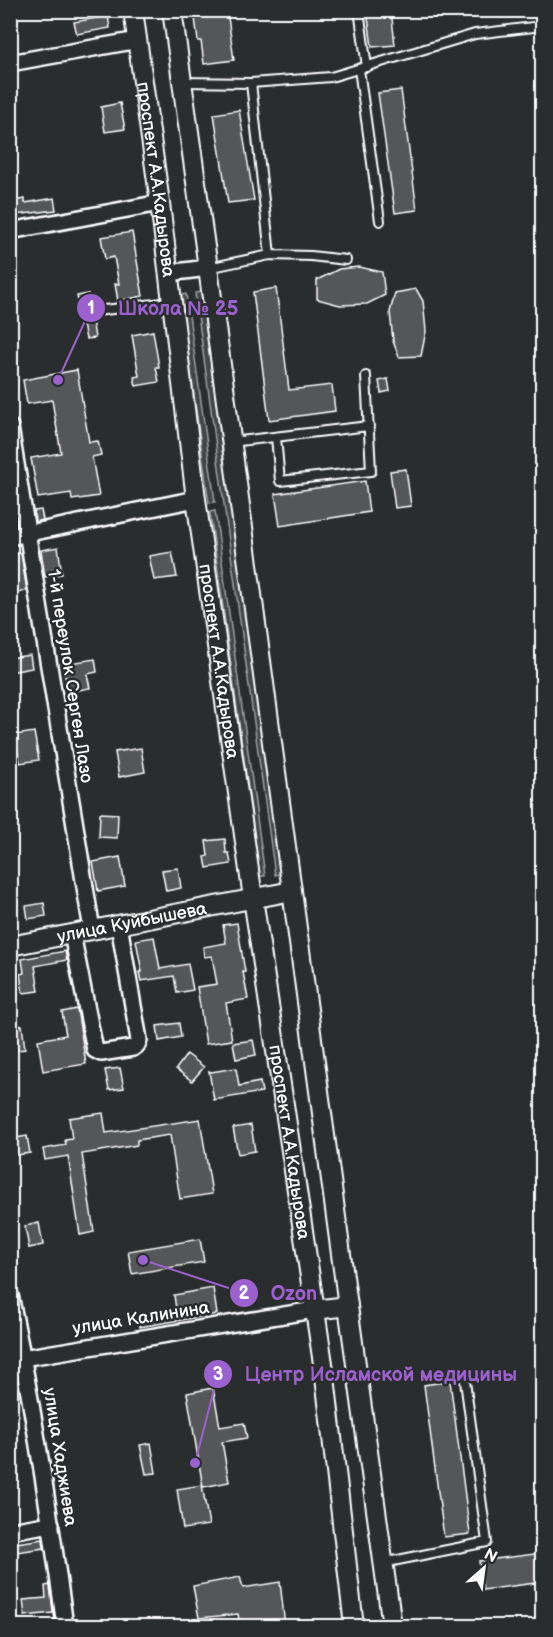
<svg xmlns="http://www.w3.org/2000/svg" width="553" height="1637" viewBox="0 0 553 1637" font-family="'Balsamiq Sans',sans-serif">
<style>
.green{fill:#414445;stroke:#a0a2a2;stroke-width:1.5}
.building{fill:#555758;stroke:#fff;stroke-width:1.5}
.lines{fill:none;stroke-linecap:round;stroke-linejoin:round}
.service-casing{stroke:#fff;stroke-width:12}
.minor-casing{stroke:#fff;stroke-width:20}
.tertiary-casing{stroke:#fff;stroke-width:22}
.service{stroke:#2a2d2e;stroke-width:8}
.minor{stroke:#2a2d2e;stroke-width:15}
.tertiary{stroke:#2a2d2e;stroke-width:18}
.labels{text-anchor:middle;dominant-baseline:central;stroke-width:5;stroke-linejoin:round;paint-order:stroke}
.street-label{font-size:18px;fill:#fff;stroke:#2a2d2e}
.leader{fill:none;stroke:#9c61cf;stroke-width:2}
.callout-dot{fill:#9c61cf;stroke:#2a2d2e;stroke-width:2}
.mark-label{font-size:18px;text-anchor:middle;font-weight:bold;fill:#fff}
.callout-label{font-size:20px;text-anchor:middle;font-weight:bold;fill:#9c61cf;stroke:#2a2d2e;stroke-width:5;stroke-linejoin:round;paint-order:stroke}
</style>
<rect width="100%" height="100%" fill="#2a2d2e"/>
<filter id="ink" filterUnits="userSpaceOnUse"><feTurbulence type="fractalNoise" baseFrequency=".0167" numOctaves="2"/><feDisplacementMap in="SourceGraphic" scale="12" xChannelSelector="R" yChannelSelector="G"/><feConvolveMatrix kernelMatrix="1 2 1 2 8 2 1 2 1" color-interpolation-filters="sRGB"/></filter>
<g filter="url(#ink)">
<path class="green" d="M201 292 281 874 275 875 195 293Z
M186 294 215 502 209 503 180 295Z
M215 511 265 876H260L210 512Z"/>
<path class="building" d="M194 10H227L234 60 204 64 201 41H198Z
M367 10H391L395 45 372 47Z
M108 16 110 28 77 34 74 22Z
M401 90 417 210 395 213 378 93Z
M120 103 125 129 105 132 101 107Z
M239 110 254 200 228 203 214 114Z
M54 198 56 210 15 215 13 201 25 199V203Z
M132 232 143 296 118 301 115 284H119L114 257 105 259 101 237Z
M359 267 382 272 385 295 367 304 340 305 317 299V280L339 269Z
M276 288 289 390 332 385 335 411 269 420 253 292Z
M416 289 423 301 426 331 421 356 399 357 393 341 390 312 395 293Z
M88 294 95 338 86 339 77 296Z
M153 331 159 367H156L159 382 136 386 134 377 139 376 132 335Z
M77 370 89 442 98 441 101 455 92 457 99 496 72 500 71 493 38 498 31 458 61 453 52 400 27 404 23 380Z
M388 379 390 391 381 393 379 381Z
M406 469 411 506 395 508 390 471Z
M365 481 369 512 280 526 275 494Z
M41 510 43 520 35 522 34 511Z
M58 547 62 574 45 577 41 550Z
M172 552 177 577 154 580 149 556Z
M21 553 27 591 10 594V555Z
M30 655 32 668 10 672V658Z
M95 659 97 672 87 674 90 688 68 692 63 664Z
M34 732 39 760 20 763 15 735Z
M141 748 145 772 119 777 115 752Z
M100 813 118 814 117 838 99 837Z
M225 839 226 853H229L231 864 207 868 205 857 208 856 206 841Z
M120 857 125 886 98 891 93 862Z
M178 868 181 888 166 891 162 870Z
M44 903 46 916 28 919 26 906Z
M237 923 245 972H243L248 999 226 1003 232 1040 206 1044 197 987 217 984 212 956 204 957 203 947 226 943 223 925Z
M154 937 160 969 188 964 193 990 177 993 174 976 141 981 139 972H142L136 940Z
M65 951 67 960 35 966 39 991 23 993 20 974 24 973 22 959Z
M77 1009 86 1064 43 1071 38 1040 66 1035 62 1012Z
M179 1023 181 1037 159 1041 157 1026Z
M22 1025 25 1049 10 1051V1027Z
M253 1040 256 1055 236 1059 233 1043Z
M187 1054 204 1067 192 1081 176 1069Z
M120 1068 124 1088 109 1090 105 1070Z
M236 1068 239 1086 260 1082 262 1092 214 1100 209 1071 211 1072Z
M103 1113 106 1133 200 1119 212 1194 180 1199 170 1135 137 1140V1145L82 1154 94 1232 80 1235 68 1156 45 1160 43 1149 66 1145 65 1140 72 1139 69 1118Z
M251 1125 255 1151 238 1154 233 1128Z
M27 1136 30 1153 10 1156V1139Z
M39 1223 43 1245 29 1248 25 1226Z
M200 1239 204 1262 132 1274 128 1251Z
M213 1288 217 1314 140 1327 138 1315 176 1309 174 1295Z
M450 1381 470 1534 444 1537 424 1385Z
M213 1388 220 1427 244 1423 247 1438 222 1442 229 1482 203 1487 187 1393Z
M151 1443 156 1473 146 1474 140 1445Z
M202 1485 209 1525 183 1529 177 1489Z
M43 1539 44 1548 10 1553V1544Z
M543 1553V1582L483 1590 479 1561Z
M240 1577 243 1588 280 1582 285 1626H240L238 1614 199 1618 193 1586Z
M50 1585 53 1613 25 1616 23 1600 46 1598 45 1586Z"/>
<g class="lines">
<g class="service-casing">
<path id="service" d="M359 10 367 67
M359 69 380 221
M183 82 251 83 331 77 475 34 542 26
M251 83 270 255
M208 268 270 255 311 256 346 260
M96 311 171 302
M276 437 280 481 371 471 366 376
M231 442 369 426
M383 1563 487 1542 465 1381"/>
</g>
<g class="minor-casing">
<path id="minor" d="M10 63 138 40
M10 231 160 203
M168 273 208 268
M10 427 92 930
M10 537 196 499
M72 934 95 1050 101 1053 133 1048 137 1045 139 1040 119 925
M10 1295C33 1405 50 1515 65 1626
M10 1360 314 1310
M10 1531 51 1524"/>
</g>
<g class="tertiary-casing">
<g id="tertiary">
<path id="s1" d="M133 10 160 203 196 499 253 898 325 1377 354 1626"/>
<path d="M172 10 208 268 348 1306"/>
<path id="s2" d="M10 946 292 891"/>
<path d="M314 1310 348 1306 392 1626"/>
</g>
</g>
<use href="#service" class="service"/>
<use href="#minor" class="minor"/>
<use href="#tertiary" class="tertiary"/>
</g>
</g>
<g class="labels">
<g class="street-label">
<text stroke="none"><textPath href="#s1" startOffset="171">проспект А.А.Кадырова</textPath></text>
<text stroke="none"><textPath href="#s1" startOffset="657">проспект А.А.Кадырова</textPath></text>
<text transform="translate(70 676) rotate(81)">1-й переулок Сергея Лазо</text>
<text stroke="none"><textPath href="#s2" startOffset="124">улица Куйбышева</textPath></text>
<text stroke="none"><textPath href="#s1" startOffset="1143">проспект А.А.Кадырова</textPath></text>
<text transform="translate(141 1318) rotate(-9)">улица Калинина</text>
<text transform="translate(60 1457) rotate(81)">улица Хаджиева</text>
</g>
</g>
<path class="leader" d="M58 380L91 308M143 1260L244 1293M195 1463L218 1374"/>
<g class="callout-dot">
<circle cx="58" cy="380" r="6"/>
<circle cx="143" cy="1260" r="6"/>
<circle cx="195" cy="1463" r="6"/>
<circle cx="91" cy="308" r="15"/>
<circle cx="244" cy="1293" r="15"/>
<circle cx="218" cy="1374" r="15"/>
</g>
<g class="mark-label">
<text x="91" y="314">1</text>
<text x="244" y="1299">2</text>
<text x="218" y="1380">3</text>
</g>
<g class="callout-label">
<text x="178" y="315">Школа № 25</text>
<text x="294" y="1300">Ozon</text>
<text x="381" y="1381">Центр Исламской медицины</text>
</g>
<rect width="553" height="1637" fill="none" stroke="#2a2d2e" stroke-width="36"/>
<rect x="18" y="18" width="517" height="1601" fill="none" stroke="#fff" stroke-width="2" filter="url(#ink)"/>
<g transform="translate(484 1568) rotate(28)" stroke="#2a2d2e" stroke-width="4.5" paint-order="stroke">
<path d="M0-4.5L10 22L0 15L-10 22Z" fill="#ffffff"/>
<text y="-9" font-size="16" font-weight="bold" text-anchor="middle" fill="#ffffff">N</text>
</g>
</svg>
